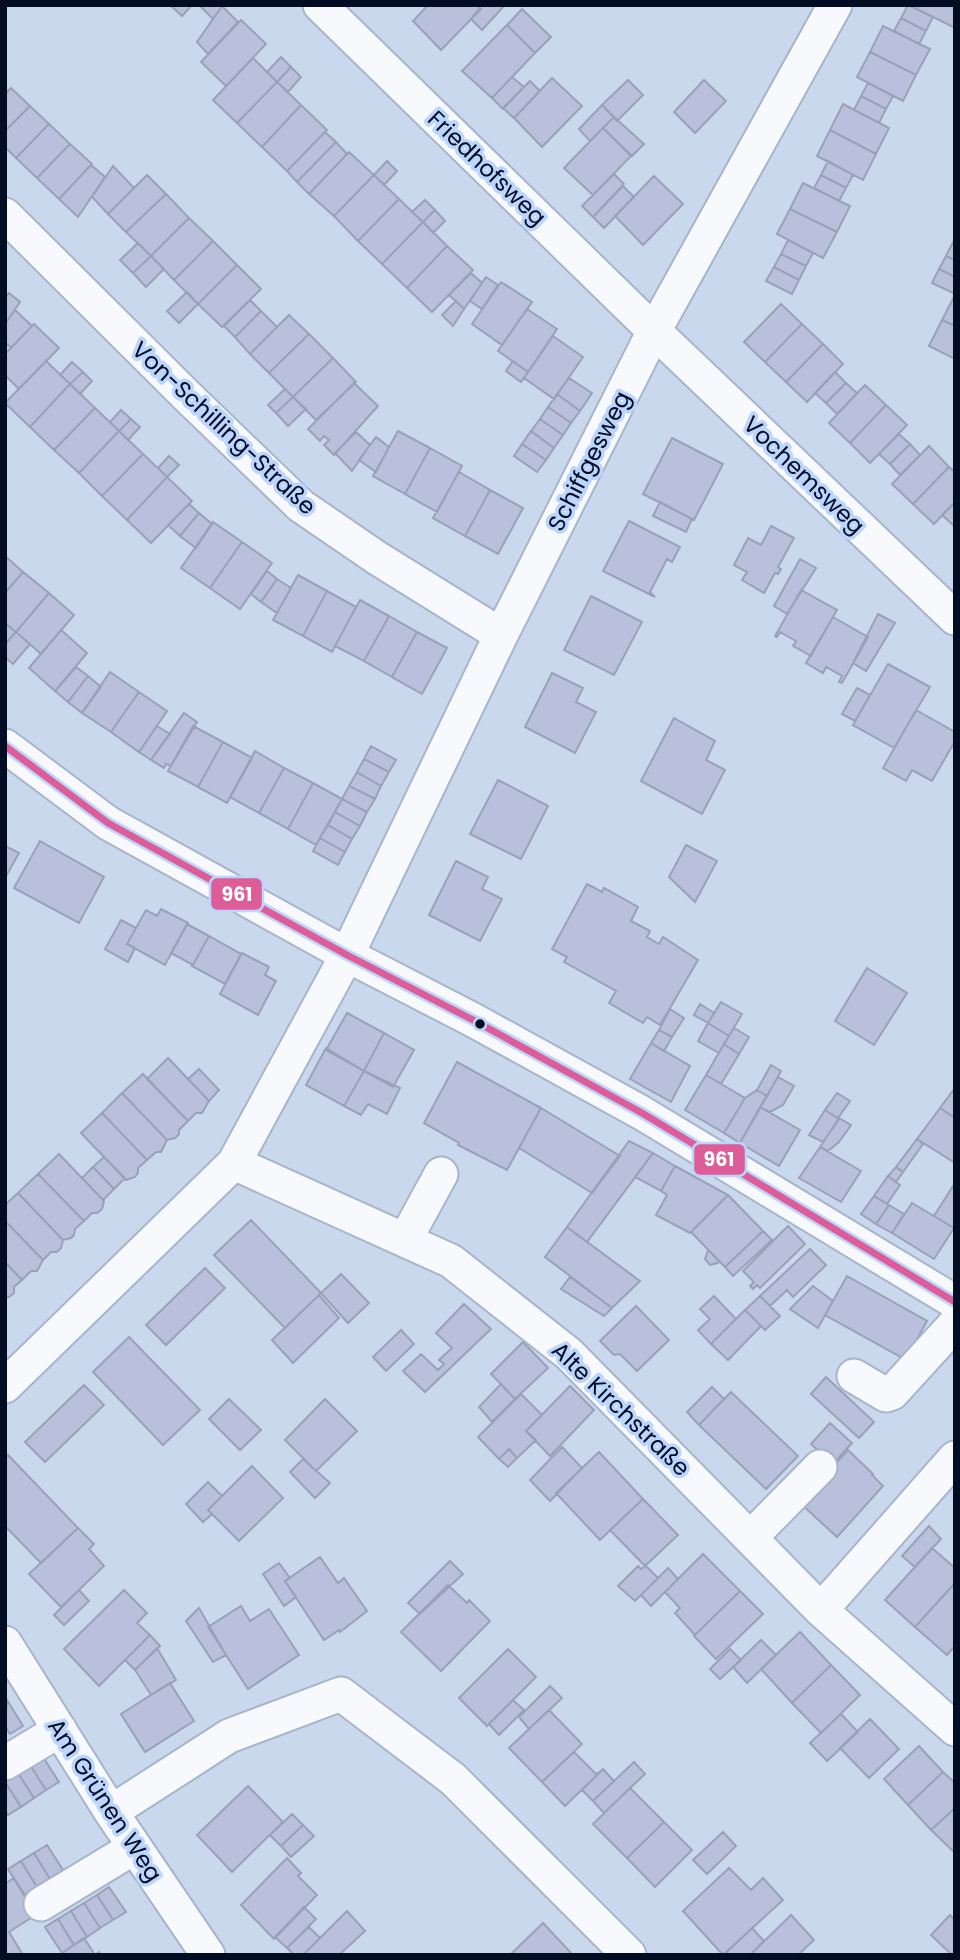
<svg xmlns="http://www.w3.org/2000/svg" width="960" height="1960" viewBox="0 0 960 1960" font-family="Poppins,sans-serif">
<style>
.building{fill:#b9c0db;stroke:#9aa0b8;stroke-width:2}
.lines{fill:none;stroke-linecap:round;stroke-linejoin:round}
.minor-casing{stroke:#a7b5cb;stroke-width:37}
.minor{stroke:#f7f9fc;stroke-width:33}
.bus-1-casing{stroke:#bbd5fd;stroke-width:12}
.bus-1{stroke:#dd5d98;stroke-width:7}
.bus-dot{fill:#020d24;stroke:#bbd5fd;stroke-width:2.5}
.labels{text-anchor:middle;dominant-baseline:central;stroke-width:7;stroke-linejoin:round;paint-order:stroke}
.street-label{font-size:23px;fill:#020d24;stroke:#bbd5fd}
.line-badge{stroke:#bbd5fd;stroke-width:2.5}
.badge-label{font-size:19px;text-anchor:middle;font-weight:bold;fill:#fff}
</style>
<rect width="100%" height="100%" fill="#cad8ee"/>
<path class="building" d="M170 5H192L182 16Z
M199 5H223L213 19Z
M428 5H477L481 9 441 50 413 21Z
M482 5H505L482 30 471 19Z
M908 5 933 17 926 31 901 18Z
M919 5H955V28L917 9Z
M222 6 238 22 208 54 197 42Z
M522 9 551 37 535 53 507 25Z
M901 18 926 31 919 44 894 31Z
M241 20 266 44 226 86 201 62Z
M507 25 535 53 492 98 462 71Z
M883 26 930 49 916 75 870 52Z
M870 52 916 75 903 101 857 77Z
M281 57 291 67 277 82 267 72Z
M253 58 277 82 237 123 213 100Z
M291 67 301 77 288 92 277 82Z
M512 77 524 87 503 109 492 98Z
M552 78 582 106 542 147 514 118Z
M628 80 643 95 617 121 602 105Z
M704 80 726 101 695 133 674 112Z
M530 81 540 91 514 118 503 108Z
M277 82 301 105 262 147 237 123Z
M868 83 893 96 886 109 861 96Z
M11 88 30 106 5 131V94Z
M861 96 886 109 879 123 854 110Z
M843 104 889 128 876 154 830 130Z
M301 105 327 130 287 171 262 147Z
M602 105 614 117 590 141 579 129Z
M30 106 49 124 16 158 5 147V131Z
M614 117 644 144 632 156 603 128Z
M49 124 70 144 37 178 16 158Z
M603 128 631 156 593 195 564 168Z
M830 130 876 154 863 180 817 156Z
M325 132 336 142 297 182 287 171Z
M336 142 347 154 309 194 297 182Z
M70 144 92 164 59 199 37 178Z
M349 152 374 175 334 216 309 194Z
M387 161 397 171 384 185 374 175Z
M828 161 853 175 846 188 821 175Z
M91 165 105 177 78 217 59 199Z
M113 166 134 188 108 214 92 197Z
M614 174 624 184 593 217 582 206Z
M147 175 166 194 126 232 108 214Z
M374 175 399 199 358 241 334 216Z
M821 175 846 188 839 201 814 188Z
M654 176 683 204 643 245 615 216Z
M803 183 850 206 837 232 790 209Z
M623 186 634 197 604 228 593 217Z
M166 194 189 218 151 256 126 232Z
M399 199 423 222 382 264 358 241Z
M425 200 435 210 423 222 412 212Z
M790 209 837 232 823 258 777 234Z
M435 210 445 221 433 233 423 222Z
M189 218 213 241 174 280 151 256Z
M423 222 447 246 407 288 382 264Z
M788 240 813 253 806 266 781 254Z
M213 241 237 265 198 304 174 280Z
M953 242 955 243V260L946 256Z
M138 243 151 256 133 273 120 260Z
M447 246 473 270 432 312 407 288Z
M781 254 806 266 799 280 774 267Z
M151 256 164 269 146 287 133 273Z
M946 256 955 260V277L939 269Z
M237 265 261 289 222 327 198 304Z
M774 267 799 280 792 294 766 281Z
M939 269 955 277V294L932 283Z
M471 273 482 283 464 309 449 295Z
M486 277 498 285 482 309 470 301Z
M501 282 532 302 502 345 472 324Z
M187 292 198 304 179 323 167 311Z
M9 293 20 302 5 324V297Z
M955 295V326L942 320Z
M250 300 261 311 235 337 224 326Z
M456 301 464 309 453 326 442 315Z
M781 304 802 324 765 362 744 342Z
M527 309 557 329 528 372 498 351Z
M15 310 32 326 11 348 5 342V324Z
M261 311 277 327 250 354 235 337Z
M289 315 309 334 269 373 250 354Z
M942 320 955 326V359L929 346Z
M34 324 59 348 19 389 5 375V354Z
M802 324 823 344 786 382 765 362Z
M309 334 333 358 293 397 269 373Z
M553 336 583 357 554 399 524 378Z
M823 344 843 364 807 402 786 382Z
M333 358 356 382 316 420 293 397Z
M46 361 70 384 30 427 5 403Z
M513 361 528 372 521 382 506 371Z
M72 362 83 372 70 384 60 375Z
M83 372 92 381 80 394 70 384Z
M835 372 846 383 826 403 815 393Z
M569 378 592 393 580 411 557 394Z
M354 383 378 406 334 455 324 445 329 440 324 436 320 441 308 429Z
M846 383 857 393 837 414 826 403Z
M70 384 95 408 54 450 30 427Z
M865 385 886 405 850 443 829 423Z
M285 389 293 397 276 413 268 405Z
M557 394 580 411 571 423 548 407Z
M293 397 306 409 288 426 276 413Z
M886 405 907 425 870 463 850 443Z
M548 407 571 423 563 435 540 419Z
M95 408 119 431 79 473 54 450Z
M121 410 131 419 119 431 110 422Z
M131 419 140 427 128 440 119 431Z
M540 419 563 435 554 448 531 431Z
M119 431 143 454 102 496 79 473Z
M398 431 430 448 405 494 373 476Z
M531 431 554 448 546 460 522 444Z
M356 432 370 445 352 471 335 453Z
M899 434 910 444 890 464 879 454Z
M376 437 389 447 376 472 359 460Z
M672 438 723 464 694 520 643 494Z
M522 444 546 460 537 472 514 456Z
M910 444 920 455 900 475 890 464Z
M929 446 949 467 913 504 892 484Z
M430 448 462 466 437 512 405 494Z
M143 454 167 477 127 520 102 496Z
M169 456 179 465 167 477 158 468Z
M949 467 955 472V502L934 524 913 504Z
M459 472 490 490 465 536 433 518Z
M167 477 192 501 151 543 127 520Z
M490 490 523 508 498 554 465 536Z
M660 502 692 519 686 532 653 516Z
M955 502V524L953 525 942 515Z
M189 504 199 513 180 536 168 525Z
M199 513 212 524 196 548 180 536Z
M629 521 680 547 672 562 667 559 650 592 655 597 603 571Z
M213 522 242 542 210 588 181 568Z
M771 526 794 538 778 567 781 569 778 574 775 573 764 593 742 580 747 572 734 565 748 538 761 545Z
M242 542 272 563 240 609 210 588Z
M5 556 23 572 5 593Z
M800 559 816 568 787 614 774 606Z
M267 571 277 579 261 602 251 594Z
M23 572 49 593 16 632 5 623V593Z
M298 575 327 591 303 636 273 620Z
M277 579 291 588 277 613 261 602Z
M801 590 837 610 811 656 793 646 796 641 780 632 777 637 775 636Z
M327 591 356 607 332 652 303 636Z
M49 593 74 615 41 654 16 632Z
M591 596 642 622 614 675 564 650Z
M360 600 389 616 364 661 335 646Z
M878 614 895 623 866 671 853 663Z
M389 616 417 632 392 677 364 661Z
M833 617 868 637 842 683 839 682 842 676 826 667 823 673 806 663Z
M5 623 16 632 5 644Z
M61 630 87 653 55 691 29 668Z
M16 632 30 644 13 664 5 657V644Z
M417 632 447 648 422 694 392 677Z
M888 664 930 687 894 748 853 725Z
M76 667 88 676 68 702 55 691Z
M110 672 139 692 111 732 82 713Z
M552 673 583 688 576 702 596 712 575 753 525 727Z
M88 676 101 687 82 713 68 702Z
M857 688 870 695 855 721 842 714Z
M139 692 167 711 139 752 111 732Z
M916 710 955 732V741L932 781 912 770 906 781 883 768Z
M184 713 197 722 171 766 166 764 164 768 151 760Z
M674 718 715 741 706 760 725 770 702 814 641 781Z
M157 726 170 734 151 760 139 752Z
M193 726 223 742 198 787 168 771Z
M223 742 252 758 227 803 198 787Z
M371 746 396 760 389 772 364 759Z
M255 751 284 768 259 813 230 797Z
M364 759 389 772 381 786 357 772Z
M284 768 313 783 288 829 259 813Z
M357 772 381 786 375 799 349 786Z
M498 780 548 806 521 859 470 834Z
M313 783 342 799 316 845 288 829Z
M349 786 375 799 367 812 342 799Z
M342 799 367 812 360 826 335 812Z
M335 812 360 826 352 839 328 825Z
M328 825 352 839 345 852 320 838Z
M320 838 345 852 338 865 313 851Z
M40 841 104 877 79 923 14 888Z
M686 845 717 861 695 902 669 877Z
M5 846 19 853 5 878Z
M456 861 488 877 482 889 502 899 480 941 429 915Z
M587 884 602 892 604 888 638 907 631 921 650 931 647 937 659 944 663 937 698 960 660 1025 647 1017 643 1023 609 1003 616 991 564 962 567 957 552 949Z
M161 909 188 923 165 965 127 944 146 910 157 916Z
M121 920 136 928 127 944 135 948 128 962 105 949Z
M187 924 209 936 193 965 171 953Z
M209 936 241 954 225 984 192 966Z
M242 953 269 967 265 975 276 981 258 1015 220 994Z
M867 968 907 993 874 1045 835 1021Z
M721 1002 742 1014 729 1036 708 1023Z
M700 1004 714 1013 708 1023 694 1015Z
M670 1009 684 1018 672 1037 659 1030Z
M347 1013 384 1033 364 1071 326 1050Z
M708 1023 729 1036 719 1053 698 1041Z
M734 1028 749 1037 739 1054 724 1044Z
M659 1030 672 1037 664 1051 651 1043Z
M384 1033 414 1050 393 1087 364 1071Z
M651 1043 690 1066 671 1102 630 1079Z
M724 1044 739 1054 721 1084 706 1075Z
M326 1048 364 1071 344 1106 306 1085Z
M168 1058 209 1101 202 1113H196L188 1121 147 1079Z
M457 1062 541 1108 507 1170 458 1145 459 1143 424 1123Z
M771 1065 781 1071 767 1096 757 1090Z
M199 1069 219 1090 209 1101 188 1079Z
M364 1071 400 1088 387 1114 368 1104 361 1115 344 1106Z
M143 1074 188 1121 179 1130V1134L175 1138 167 1140 122 1093Z
M706 1075 745 1098 724 1133 685 1110Z
M778 1077 794 1086 783 1105 770 1112 760 1107Z
M955 1088V1118L940 1108Z
M757 1090 767 1096 740 1143 724 1133 745 1098Z
M122 1093 167 1140 161 1152H156L147 1160 102 1113Z
M837 1093 850 1101 838 1118 825 1110Z
M760 1107 800 1130 779 1166 740 1143Z
M541 1108 620 1156 592 1193 519 1148Z
M940 1108 955 1118V1163L917 1139Z
M825 1110 839 1119 823 1142 809 1135Z
M102 1113 147 1160 138 1168V1173L135 1177 126 1180 81 1133Z
M839 1118 851 1125 839 1142 828 1151 820 1147Z
M917 1139 923 1144 903 1172 896 1167Z
M629 1141 653 1153 587 1242 567 1227Z
M820 1147 861 1171 841 1202 799 1178Z
M653 1153 675 1166 661 1191 635 1177Z
M59 1154 104 1201 102 1209 97 1213H92L84 1221 38 1174Z
M104 1157 125 1178 114 1189 93 1167Z
M675 1166 728 1195 690 1233 656 1215 667 1195 661 1191Z
M93 1167 114 1189 103 1200 82 1178Z
M896 1167 903 1172 896 1182 888 1176Z
M38 1174 84 1221 75 1229 74 1235 71 1238 63 1240 18 1193Z
M888 1176 900 1185 887 1204 874 1196Z
M955 1183V1227L954 1228 934 1216Z
M18 1193 63 1240 61 1248 57 1252H51L43 1260 5 1221V1205Z
M728 1195 763 1231 725 1267 691 1232Z
M874 1196 889 1205 876 1224 861 1214Z
M912 1203 954 1228 934 1259 892 1233Z
M889 1205 904 1214 892 1233 876 1224Z
M251 1220 321 1293 285 1328 214 1255Z
M5 1221 43 1260 37 1271H31L22 1280 5 1262Z
M788 1226 805 1244 760 1288 757 1285 753 1289 750 1286 754 1282 743 1271Z
M567 1227 640 1281 612 1308 545 1257Z
M763 1231 772 1240 733 1276 725 1267Z
M810 1249 826 1265 793 1297 787 1290 770 1306 760 1296Z
M708 1250 719 1261 718 1263 710 1265 705 1259Z
M5 1262 22 1280 14 1287V1293L9 1297H5Z
M205 1268 225 1288 166 1345 146 1325Z
M341 1274 369 1303 348 1323 321 1293Z
M847 1276 927 1321 906 1360 825 1315Z
M570 1277 612 1308 604 1316 561 1289Z
M813 1286 833 1301 818 1328 790 1309Z
M319 1295 339 1318 293 1363 272 1340Z
M714 1296 736 1319 711 1344 698 1330 710 1319 700 1309Z
M760 1296 780 1316 765 1330 745 1310Z
M464 1304 491 1329 425 1392 403 1371 421 1354 438 1370 444 1364 439 1360 452 1348 436 1333Z
M636 1306 669 1340 637 1371 620 1354 614 1355 600 1341Z
M745 1310 761 1326 728 1360 711 1344Z
M401 1330 414 1344 386 1371 373 1357Z
M129 1337 200 1410 163 1445 93 1372Z
M523 1342 548 1368 515 1399 491 1374Z
M826 1377 874 1422 859 1438 811 1394Z
M501 1384 515 1399 492 1422 479 1407Z
M84 1385 104 1405 45 1462 25 1442Z
M570 1386 594 1410 550 1456 526 1431Z
M712 1387 724 1399 699 1425 687 1412Z
M731 1392 798 1456 766 1489 699 1425Z
M521 1394 542 1415 526 1431 536 1440 517 1458 509 1449 499 1459 478 1437Z
M229 1399 261 1430 240 1450 209 1419Z
M325 1399 357 1431 316 1471 285 1440Z
M830 1423 852 1443 833 1464 811 1444Z
M562 1447 582 1468 550 1501 530 1480Z
M509 1449 517 1458 508 1467 499 1459Z
M848 1450 873 1474 872 1475 883 1486 837 1537 800 1503Z
M599 1452 643 1499 600 1540 556 1493Z
M8 1455 78 1528 41 1563 5 1526V1458Z
M303 1459 330 1483 315 1498 290 1472Z
M252 1466 283 1498 239 1541 208 1510Z
M208 1482 222 1496 208 1510 212 1514 203 1522 186 1504Z
M643 1499 678 1535 645 1566 610 1530Z
M929 1526 941 1539 915 1567 902 1556Z
M78 1528 94 1544 89 1549 104 1566 61 1607 29 1574Z
M932 1548 955 1568V1583L915 1627 885 1600Z
M703 1554 740 1591 695 1635 675 1613 680 1608 665 1592Z
M320 1557 338 1583 344 1578 367 1611 340 1632 339 1630 324 1640 285 1581Z
M450 1561 463 1574 420 1614 408 1603Z
M279 1563 290 1578 285 1581 296 1597 284 1606 263 1574Z
M638 1566 641 1569 646 1566 658 1578 635 1601 618 1586Z
M668 1568 678 1579 651 1606 641 1595Z
M955 1583V1646L947 1655 915 1627Z
M448 1585 467 1603 469 1600 490 1621 441 1671 401 1632Z
M79 1590 89 1601 64 1625 54 1615Z
M124 1590 147 1613 137 1623 150 1635 99 1686 64 1649Z
M740 1591 763 1614 716 1659 694 1636Z
M241 1606 250 1621 269 1609 299 1655 248 1689 208 1627Z
M199 1608 226 1655 213 1662 186 1621Z
M800 1632 831 1665 792 1703 761 1669Z
M150 1635 160 1646 135 1670 125 1660Z
M761 1640 776 1655 747 1683 733 1667Z
M157 1648 176 1680 151 1695 135 1670Z
M508 1649 536 1677 487 1726 459 1698Z
M730 1649 741 1660 720 1679 710 1669Z
M831 1665 860 1695 821 1733 792 1703Z
M170 1683 194 1721 145 1752 121 1714Z
M550 1686 562 1698 529 1729 519 1717Z
M7 1700 23 1726 10 1734 5 1726Z
M513 1700 524 1710 499 1735 489 1724Z
M549 1710 582 1744 542 1782 509 1748Z
M841 1714 858 1732 827 1761 810 1743Z
M870 1719 899 1749 869 1778 840 1748Z
M919 1746 943 1772 908 1805 884 1779Z
M574 1752 596 1774 601 1771 565 1806 542 1782Z
M43 1757 59 1782 46 1790 30 1765Z
M634 1762 645 1774 604 1813 593 1801Z
M30 1765 46 1790 34 1798 18 1773Z
M603 1769 614 1781 593 1801 582 1790Z
M943 1772 955 1783V1808L931 1830 908 1805Z
M18 1773 34 1798 21 1807 5 1782Z
M5 1782 21 1807 8 1815 5 1810Z
M248 1786 283 1822 232 1872 197 1835Z
M630 1788 664 1822 627 1858 593 1824Z
M955 1808V1853L931 1830Z
M292 1814 303 1825 281 1846 270 1835Z
M664 1822 692 1850 655 1887 627 1858Z
M303 1825 314 1836 291 1857 281 1846Z
M723 1832 736 1846 707 1874 693 1860Z
M47 1845 63 1870 50 1879 34 1853Z
M34 1853 50 1879 37 1887 21 1861Z
M287 1858 301 1873 298 1876 317 1895 274 1939 241 1905Z
M21 1861 37 1887 24 1895 8 1869Z
M729 1868 751 1890 763 1878 783 1900 723 1955 683 1911Z
M14 1878 37 1914 9 1932 23 1955H5V1884Z
M109 1887 126 1912 113 1920 97 1895Z
M97 1895 113 1920 100 1928 84 1903Z
M84 1903 100 1928 87 1937 71 1911Z
M304 1907 316 1919 287 1948 275 1937Z
M71 1911 87 1937 74 1945 58 1919Z
M347 1911 365 1931 339 1955H303Z
M791 1915 814 1940 798 1955H750Z
M950 1915 955 1920V1955H952L931 1935Z
M58 1919 74 1945 62 1953 45 1927Z
M543 1923 573 1955H510Z
M309 1927 320 1938 303 1955H294L287 1948Z
M752 1928 764 1941 750 1955H724Z
M84 1938 95 1955 99 1952 101 1955H63L62 1953Z"/>
<g class="lines">
<g class="minor-casing">
<path id="minor" d="M320 5 654 331 955 618
M5 215 189 398 301 506 377 558 501 635
M5 746 108 823 347 955 475 1021 642 1113 955 1302
M234 1163 451 1261 569 1354 821 1610 955 1729
M405 1240 441 1174
M854 1376 886 1395 892 1393 955 1324
M5 1386 234 1163 347 955 501 635 654 331 835 5
M750 1538 820 1467
M821 1610 955 1458
M5 1643 111 1812 208 1955
M5 1763 60 1730
M111 1812 229 1736 341 1694 453 1779 629 1955
M41 1904 135 1847"/>
</g>
<use href="#minor" class="minor"/>
<g class="bus-1-casing">
<path id="bus-1" d="M5 746 108 823 347 955 475 1021 642 1113 955 1302"/>
</g>
<use href="#bus-1" class="bus-1"/>
</g>
<circle class="bus-dot" cx="480" cy="1024" r="6"/>
<g class="labels">
<g class="street-label">
<text transform="translate(487 168) rotate(44)">Friedhofsweg</text>
<text transform="translate(224 428) rotate(43)">Von-Schilling-Straße</text>
<text transform="translate(589 461) rotate(-63)">Schiffgesweg</text>
<text transform="translate(804 475) rotate(44)">Vochemsweg</text>
<text transform="translate(621 1409) rotate(44)">Alte Kirchstraße</text>
<text transform="translate(105 1800) rotate(57)">Am Grünen Weg</text>
</g>
</g>
<g class="line-badge">
<rect x="210" y="877" width="53" height="34" rx="7" fill="#dd5d98"/>
<rect x="693" y="1143" width="53" height="33" rx="7" fill="#dd5d98"/>
</g>
<g class="badge-label">
<text x="237" y="901">961</text>
<text x="719" y="1166">961</text>
</g>
<rect width="960" height="1960" fill="none" stroke="#020d24" stroke-width="14"/>
</svg>
